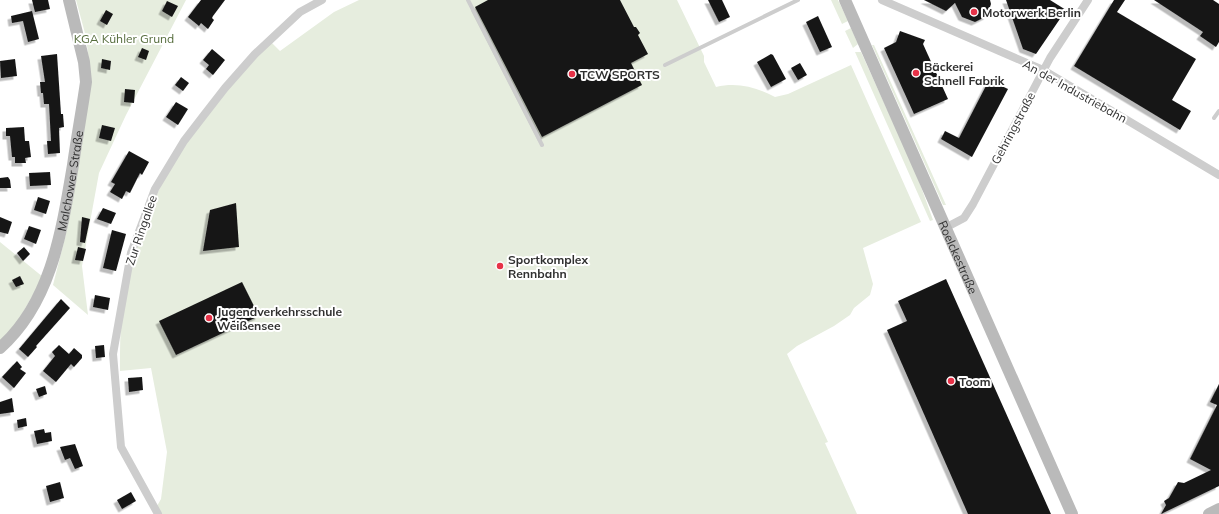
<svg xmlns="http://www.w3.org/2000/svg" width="1219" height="514" viewBox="0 0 1219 514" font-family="Mulish,sans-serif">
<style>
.green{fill:#e6edde}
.building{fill:#171717;filter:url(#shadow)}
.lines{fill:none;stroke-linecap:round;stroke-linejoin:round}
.lane{stroke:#cdcdcd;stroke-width:4}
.street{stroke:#cdcdcd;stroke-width:8}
.secondary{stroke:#bababa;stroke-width:12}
.poi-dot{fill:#e73248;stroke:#fff;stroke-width:1.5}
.labels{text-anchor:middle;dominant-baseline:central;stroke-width:4;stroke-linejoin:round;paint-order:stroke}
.poi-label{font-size:12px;font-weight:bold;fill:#303030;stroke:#fff;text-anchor:start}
.park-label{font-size:12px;fill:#556c3c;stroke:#fff}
.street-label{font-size:12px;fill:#303030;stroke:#fff}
</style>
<defs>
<filter id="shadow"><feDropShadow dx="-3.5" dy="3.5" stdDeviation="0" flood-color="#0004"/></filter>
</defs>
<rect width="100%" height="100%" fill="#fff"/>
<path class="green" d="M76 0H186L126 115 99 173 82 266 88 315 53 285 66 234 87 104 90 69 86 37Z
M359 0H677L704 56V62L716 87C737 82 756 87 775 97L788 94 851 65 921 222 863 248 873 284 870 295 854 308 850 315 834 326 797 346 787 354 828 442 825 443 857 514H161L157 506 161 499 167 452 151 368 120 371C120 345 120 318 125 293 136 239 157 184 188 139 213 105 242 73 271 42L280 51 334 12Z
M831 0H838L848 21 842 24Z
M851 28 858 44 853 48 845 31Z
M872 45H874L946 205H943Z
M855 52H861L916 173 933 220 930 221Z
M0 242 43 277 18 321 0 342Z"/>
<path class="building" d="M32 0H48L50 9 35 12Z
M201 0H225L213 16 212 18 214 20 208 29 201 23 199 26 188 17Z
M488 0H620L634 27H636L640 33 638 35 648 54 631 63 642 85 542 137 475 7Z
M708 0H722L730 17 719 22Z
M924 0H990L991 4 987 16 975 22 962 17 955 3 946 11Z
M1006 0H1050L1066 10 1036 54 1023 49Z
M1114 0H1125L1117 12 1196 59 1172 100 1191 111 1180 130 1074 66Z
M1154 0H1213L1219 4V42L1216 47 1200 36 1203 32Z
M167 1 178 6 172 17 162 11Z
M106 10 113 14 107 25 100 21Z
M32 11 39 39 28 42 23 21 12 23 11 16Z
M818 16 832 47 820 52 806 22Z
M900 31 925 40 923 44 948 99 914 114 884 48 896 42Z
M142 48 149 51 146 60 138 57Z
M212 49 225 60 213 75 206 69 209 65 203 60Z
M57 54 61 114H63L64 127 59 128 60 153 48 154 47 141H51L49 104H44L43 93H41L40 82H45L41 56Z
M771 54 773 55 786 79 771 87 757 62Z
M15 59 17 76 1 78 0 61Z
M102 59 111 61 110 70 101 68Z
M800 63 807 75 798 80 791 68Z
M181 77 189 83 183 91 175 85Z
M989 80 1008 89 972 157 941 139 945 131 959 138Z
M125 89 135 90 134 103 124 102Z
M176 102 188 109 178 125 166 117Z
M102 125 115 128 111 141 99 138Z
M24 127 25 141H29L31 157 25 158 26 163H15V157H12L10 136H6V128Z
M129 151 149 162 142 175 140 173 130 193 126 191 122 199 110 192 115 184 111 182Z
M50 172 51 185 30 186 29 173Z
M8 177 10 180 11 188H0V178Z
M38 197 50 201 46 214 34 210Z
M236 203 239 247 203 251 210 210Z
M103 208 116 213 111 224 97 219Z
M0 217 12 222 8 234 0 232Z
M82 217 90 219 85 243 80 242Z
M29 226 41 230 36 244 24 239Z
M112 230 126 234 116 271 103 268Z
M24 247 30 254 23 261 17 253Z
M78 247 86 249 83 261 75 260Z
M20 276 24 284 16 287 12 280Z
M946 279 1051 514H968L887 330 907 321 898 301Z
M242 282 259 316 176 355 159 321Z
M95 295 110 298 108 310 93 307Z
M61 299 70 308 36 346 37 347 28 357 19 349Z
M59 345 69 354 74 348 82 355V358L74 367 71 364 56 382 43 371 55 356 52 352Z
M104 345 105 357 96 358 95 346Z
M17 361 22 367 20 369 26 373 14 388 2 377Z
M142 377 143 390 129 392 128 378Z
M1219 384V486L1161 514 1166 505 1164 501 1169 498 1178 482 1184 483 1211 470 1190 459 1217 405 1210 402Z
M45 386 47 394 39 397 36 389Z
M12 398 14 412 0 414V402Z
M26 418 27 426 18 428 17 420Z
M44 429 45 433 51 432 52 441 37 444 34 431Z
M75 444 83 466 75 469 70 458 65 460 60 447Z
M60 482 64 498 50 502 46 486Z
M131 492 136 501 122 509 117 500Z"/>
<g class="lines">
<path class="lane" d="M468 0 542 145
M665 65 798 0
M1214 118 1219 111"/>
<path class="street" d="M882 0 1043 70 1219 175
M945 228 964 218 973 204 1050 58 1088 0
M158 514 121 447 113 354 131 253 155 189 184 141 204 115 225 88 255 54 300 12 322 0"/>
<g class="secondary">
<path id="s1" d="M845 0 1072 514"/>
<path id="s2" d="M0 348C52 302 62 229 73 165 77 137 82 110 86 82L84 62 69 0"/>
<path d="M1209 514 1219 509"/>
</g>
</g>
<g class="poi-dot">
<circle cx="974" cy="12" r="4"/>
<circle cx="916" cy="73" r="4"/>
<circle cx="572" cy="74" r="4"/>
<circle cx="500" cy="266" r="4"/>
<circle cx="209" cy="318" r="4"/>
<circle cx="951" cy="381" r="4"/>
</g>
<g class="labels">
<g class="poi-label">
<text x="982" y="12">Motorwerk Berlin</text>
<text x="924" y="66">Bäckerei<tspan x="924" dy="14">Schnell Fabrik</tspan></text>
<text x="580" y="74">TCW SPORTS</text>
<text x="508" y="259">Sportkomplex<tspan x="508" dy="14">Rennbahn</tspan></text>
<text x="217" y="311">Jugendverkehrsschule<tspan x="217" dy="14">Weißensee</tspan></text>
<text x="959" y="381">Toom</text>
</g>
<g class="park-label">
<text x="124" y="38">KGA Kühler Grund</text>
</g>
<g class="street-label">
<text transform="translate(1075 91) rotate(29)">An der Industriebahn</text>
<text transform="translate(1013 128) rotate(-62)">Gehringstraße</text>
<text stroke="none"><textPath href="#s2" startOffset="185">Malchower Straße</textPath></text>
<text transform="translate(141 230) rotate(-71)">Zur Ringallee</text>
<text stroke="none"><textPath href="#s1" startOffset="281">Roelckestraße</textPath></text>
</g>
</g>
</svg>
